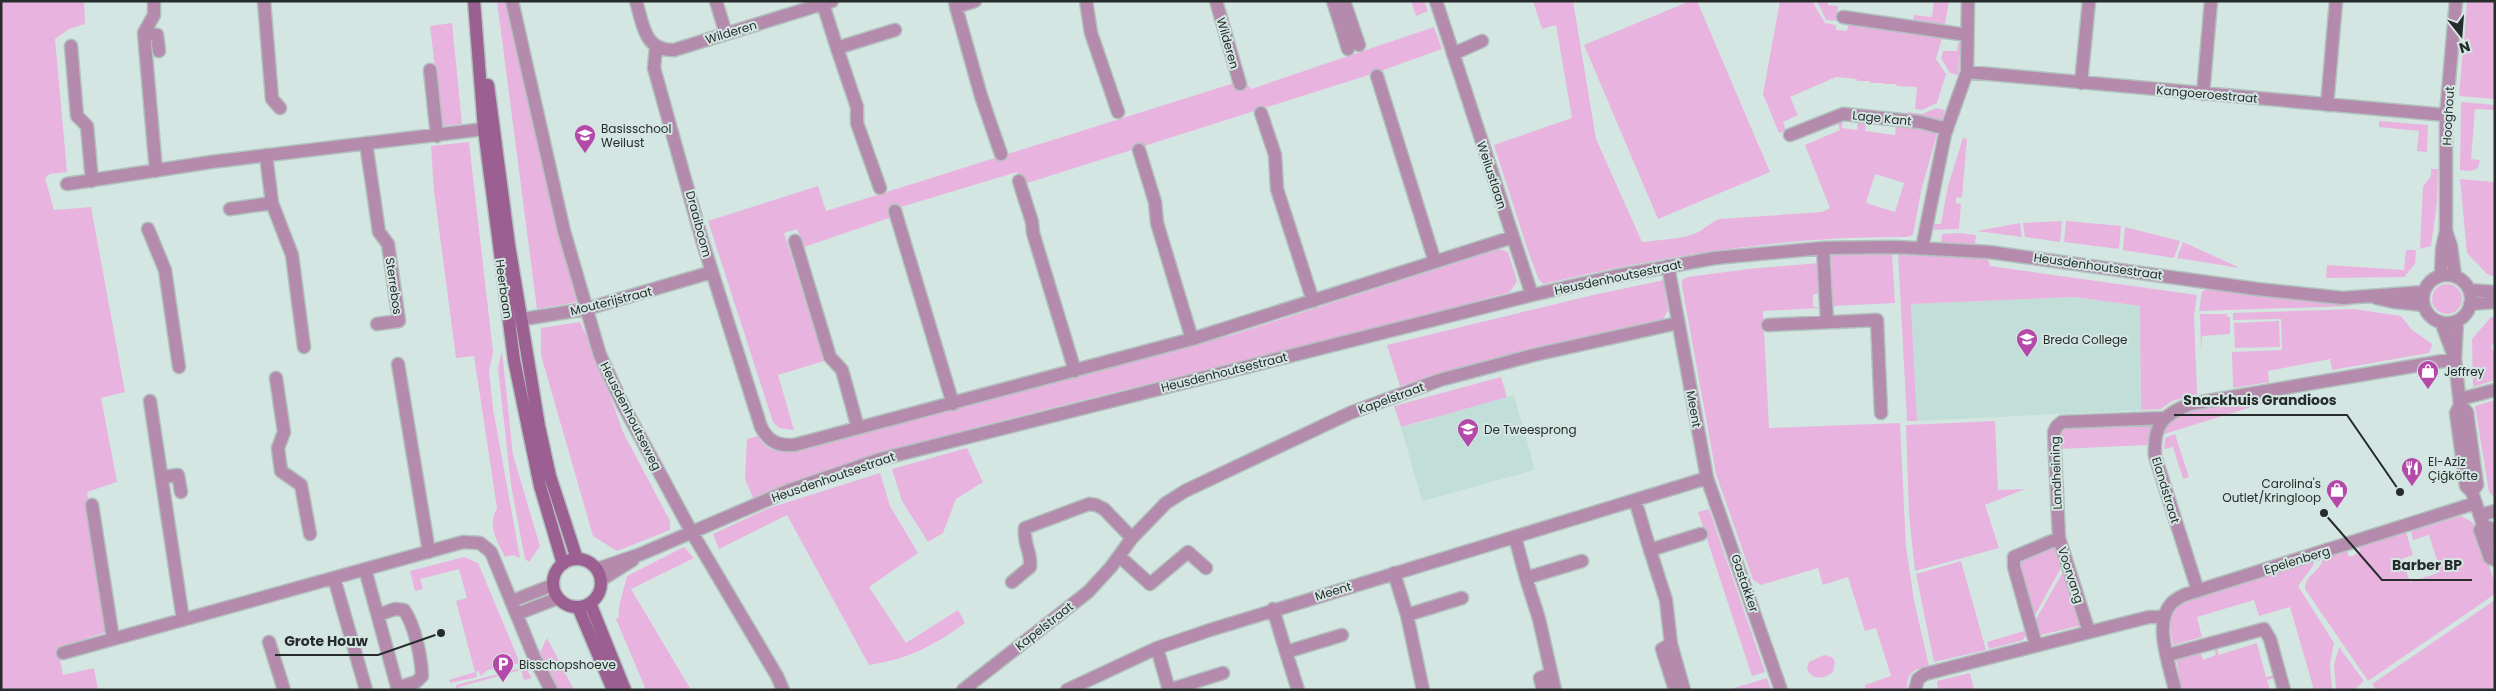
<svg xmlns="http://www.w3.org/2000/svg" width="2496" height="691" viewBox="0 0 2496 691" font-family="Poppins,sans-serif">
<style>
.built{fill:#c2ded8}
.green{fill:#e8b4df;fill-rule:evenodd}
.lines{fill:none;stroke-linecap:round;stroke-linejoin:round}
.street-casing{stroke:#b1c1bd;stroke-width:15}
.secondary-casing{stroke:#b1c1bd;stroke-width:15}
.street{stroke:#b48aad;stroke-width:12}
.secondary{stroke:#9b5f92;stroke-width:12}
.labels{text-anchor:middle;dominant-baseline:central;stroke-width:4;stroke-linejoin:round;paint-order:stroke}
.street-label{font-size:12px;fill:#262c2b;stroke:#d4e6e2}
.poi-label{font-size:12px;fill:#262c2b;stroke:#d4e6e2;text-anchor:start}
.leader{fill:none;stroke:#262c2b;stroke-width:2}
.callout-dot{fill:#262c2b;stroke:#d4e6e2;stroke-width:2}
.callout-label{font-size:14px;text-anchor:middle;font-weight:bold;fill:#262c2b;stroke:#d4e6e2;stroke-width:4;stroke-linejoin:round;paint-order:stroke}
</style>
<rect width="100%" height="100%" fill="#d4e6e2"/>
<path class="built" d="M2074 297 2140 306 2141 410 1917 421 1911 304Z
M1514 395 1535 470 1422 501 1401 427 1431 420V418Z"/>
<path class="green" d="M1 1H84L85 24 69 29 55 39 67 172 50 174 45 178 54 210 91 207 125 392 101 398 117 482 87 492 106 632 58 648 63 675 94 668 98 690H1Z
M497 1H508L577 298V301L572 303 537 309Z
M1411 1H1424L1428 11 1416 16Z
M1533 1H1573L1596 139 1642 242C1657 240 1687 239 1700 231 1707 227 1711 222 1720 219L1822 212 1830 208 1805 145 1840 130 1837 121 1843 119 1842 128 1857 130 1858 121 1866 122 1865 131 1895 135 1896 125 1919 128 1937 134 1921 191 1913 235 1907 237C1784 236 1663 256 1543 284L1538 278 1529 254 1494 145 1572 118 1556 25 1542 29ZM1875 174 1904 183 1895 212 1866 203Z
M1690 1H1697L1770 172 1658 219 1584 45Z
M1780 1H1812L1825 23 1836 25V30L1847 31 1849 22 1943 35 1936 59 1946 74 1937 103 1922 110 1915 109 1917 87 1897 86 1896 84H1883V83H1870V81H1857V79L1836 77 1790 97 1798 115 1783 122 1786 130 1779 133 1763 94Z
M1817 1H1828V5L1838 6 1837 21 1826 20Z
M1934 1H1949L1944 29 1913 23 1914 15 1932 17Z
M2467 1H2495V99L2459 96Z
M452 23 462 124 442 126 430 26Z
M1434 27 1442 49 1375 73 1021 185 1017 172 891 210 892 217 804 247 797 229 784 233 824 361 778 375 794 430 779 428 773 422 708 221 818 186 826 211 1244 80 1251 89Z
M1958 43H1961L1958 75 1950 73 1941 58 1943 51H1957Z
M2461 102 2495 105V110L2475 109 2471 159 2480 160 2478 168 2471 171 2460 170Z
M1936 108 1945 110 1941 123 1907 115 1908 112 1922 114Z
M2379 121 2428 125 2427 152 2417 151 2419 131 2379 127Z
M1963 138 1967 139 1962 197 1956 198V203L1961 204 1959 229 1930 230 1931 224H1941L1948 186Z
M469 142 493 352 489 371 493 409 520 558 513 555 505 557C497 541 487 526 497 508L474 356 456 358 434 191 431 146Z
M2431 169H2438L2437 203 2431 246 2420 249 2423 187 2431 176Z
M2460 179 2495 182V277L2487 274 2467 253Z
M2062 221 2060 242 2025 237 2023 223Z
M2066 221 2121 226 2119 249 2064 242Z
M2020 223 2022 237 1977 231Z
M2125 227 2180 241 2174 258 2123 250Z
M1959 233 1976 235 1975 244 1941 243 1942 234Z
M2183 242 2240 268 2177 258Z
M1499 249 1508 252 1517 281 1510 292C1359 335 1207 369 1055 407 953 433 852 460 753 498L745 479 747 439 758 436C767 454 783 452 800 449L1232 335Z
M2406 250H2416L2415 264 2404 277 2326 278 2327 265 2404 270Z
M1892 253 1895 303 1833 306 1831 254Z
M1898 253 1988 258 1990 266 2197 295 2194 315 2197 394 2172 401 2161 409 2141 410 2140 306 2074 297 1911 304 1917 421H1907Z
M1819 263 1820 294H1813V306L1821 308 1763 311 1769 428 1900 423 1906 547 1914 600 1929 666C1915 669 1907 672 1907 688L1911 690H1866L1865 685 1891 676 1876 628 1865 631 1848 577 1823 585 1818 568 1761 585 1753 580 1716 474 1682 286V280L1688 277 1748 269Z
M1664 280 1668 311 1663 319 1527 350 1400 386 1387 345 1589 296Z
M2432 299a15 15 0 1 1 30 0a15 15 0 1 1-30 0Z
M2208 288 2353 306 2199 311 2202 292Z
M2354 309 2401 316 2412 330 2431 343 2432 346 2429 353 2332 370 2330 359 2268 371 2269 382 2233 388 2232 352 2282 350 2281 319 2233 320V313Z
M2227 314V317H2230V334L2202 336 2201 352 2200 314Z
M2491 317H2495V344L2491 345 2495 356V380L2473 387 2472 339Z
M2279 321 2280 347 2235 348 2234 323Z
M580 322 596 356 623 432 670 521V530L617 551 593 536 541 355V328Z
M502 351 513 455 540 546 529 562 525 559 511 485 498 368Z
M1501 377 1507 397 1401 427 1394 406Z
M2259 397 2261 404 2161 435 2169 421 2189 410Z
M2495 400V498L2489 492 2475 406Z
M1995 421 1998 490 2025 489 1985 505 1999 548 1915 571 1909 515 1906 425Z
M2153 423 2147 445 2059 449V432L2063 428Z
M2175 434 2189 477 2183 479 2173 447 2164 449 2165 438Z
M967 448 983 482 956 499 943 533 928 542 902 501 892 469Z
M880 473 890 506 918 553 869 587 906 643 958 610 965 623C933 646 909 659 869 665L787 515 719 549 713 534 769 508Z
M1709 509 1765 672 1752 676 1698 512Z
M2461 516 2472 522 2475 527 2495 583V594L2368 681 2305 589C2305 574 2321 572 2323 558L2347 551 2349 557 2360 553 2359 547 2406 532 2413 555 2402 559 2410 582 2438 573 2440 570 2429 535 2413 540 2411 531Z
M684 547 694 558 631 589 691 690H646L616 619 619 617C617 607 625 587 627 576Z
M2049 547 2056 549 2063 564 2034 617 2019 563Z
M464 557 478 563 520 663 503 667V665L499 666 500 668 488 670 480 676 479 671 476 672 477 677 450 683 449 680 475 672 456 601 467 598 459 569 420 579 423 589 415 591 410 571Z
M1961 561 1986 650 1934 662 1916 574Z
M2314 561 2313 566 2298 586 2334 643 2330 664 2332 690H2314L2290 607 2259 616 2254 600 2197 617 2202 637 2173 645C2170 628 2167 616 2181 603Z
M2065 568 2082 625 2041 635 2035 621Z
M2495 600V690H2376L2372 684Z
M2024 631 2026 635 2023 640 1989 649 1987 642Z
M547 638 574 690H559L540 652Z
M2257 643 2266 677 2274 675 2275 678 2267 680 2270 690H2182L2176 658 2200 652 2203 660 2216 655 2214 648 2217 647 2219 655Z
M2339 647 2364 681 2354 690H2336L2334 664Z
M1824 655 1832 657 1835 662 1833 672C1825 679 1812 681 1807 669L1809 662Z
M525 667 532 678 524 680 521 670 459 687V690H457L456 685Z
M1970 673 1974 690H1938L1937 681Z
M1767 678 1771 690H1728Z"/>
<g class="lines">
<g class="street-casing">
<path id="street" d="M154 1V15L144 33 156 171
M264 1 272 99 280 108
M512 1 564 231 600 355 623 405 691 531 777 676 783 690
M636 1C643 24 644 51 674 50L832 1
M716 1 726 34
M955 1 956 7 975 1
M1086 1 1091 33 1118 112
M1216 1 1240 84
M1333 1 1348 49
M1344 1 1359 45
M1436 1 1532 295
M823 4 837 48 895 30
M956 7 981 96 1001 154
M1843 17 1967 35
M144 33 157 35 159 51
M71 46 77 116 87 126 92 181
M656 47 654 68 702 240 761 427C768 441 777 446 794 445L1192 339 1513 237
M837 48 857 107V123L880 188
M1453 54 1482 41
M430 70 437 136
M1967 72 2446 115
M1377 76 1435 262
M2081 83 2089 1
M2203 94 2211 1
M2327 105 2336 1
M1261 113 1275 155 1277 189 1313 301
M1790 135 1843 114 1920 122 1947 129
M366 143 379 232 388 244 399 321 377 324
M1139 150 1155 202 1157 223 1192 339
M266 155 272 203 292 255 304 347
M1019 181 1032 222 1033 233 1075 371
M67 184 211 162 493 128
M230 209 272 203
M895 211 953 404
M148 229 165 270 179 367
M2446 231 2451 246 2455 276
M795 241 830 357 842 370 858 428
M1823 248 1827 322
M1922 248 1945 134 1967 72 1968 1
M2441 275 2442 249 2446 231V115L2456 1
M2423 299a24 24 0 1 1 48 0a24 24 0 1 1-48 0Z
M2469 290 2495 292
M2376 298 2394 302 2424 305
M2470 304 2495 302
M511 321 586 309 712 272
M2457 321 2455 359 2460 405 2456 413 2466 486 2472 492 2483 525 2490 528 2495 542
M2441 322 2455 359
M1768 325 1877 320 1881 413
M398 364 429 552
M276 378 284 432 278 448 281 471 301 485 310 534
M2460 399 2495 390
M150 401 183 620
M2460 405 2467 412 2477 485 2472 492
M162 477 178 475 181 492
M1707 478 1781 690
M1635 500 1650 550 1701 534
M92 505 113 639
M2480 515 2495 511
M2483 525 2480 530 2490 558 2495 560
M1515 537 1526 578 1582 561
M2059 538 2054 432 2057 426 2062 422 2164 418
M1650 550 1666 600 1671 644 1684 690
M1119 556 1150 584 1188 552 1206 568
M365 569 398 690
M597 569 641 554 790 490 881 459 1532 295 1616 276 1715 258 1823 248 1895 247 1989 252 2257 289 2343 298 2424 292
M1394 573 1407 615 1462 598
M334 578 366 690
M1526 578 1539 619 1555 690
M601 580 633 560
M1012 582 1030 567C1032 553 1023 544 1025 528L1089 504 1096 505 1104 509 1132 538
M2198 591 2155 456C2153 426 2162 415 2190 404L2455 359
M512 601 553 585
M1273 609 1286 652 1342 635
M517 614 558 598
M378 615 395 609 404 610C415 626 421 656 422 676L416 682 397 688
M1407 615 1423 690
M269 642 284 690
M1671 644 1662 649 1675 690
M2036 645 2014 567V557L2059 538 2089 632
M1157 648 1169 690 1223 673
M1286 652 1298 690
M63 653 463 542 480 543 491 552 534 657 551 690
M2168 655 2264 629 2270 639 2284 690
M963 690 1088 592 1111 567 1132 538 1166 503 1185 491 1350 413 1440 380 1534 355 1678 323
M1067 690 1157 648 1210 630 1707 478 1668 266
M1543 690 1540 678 1550 674
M1915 690 1918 679 1925 674 2149 617H2163
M2175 690C2170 667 2153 622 2171 604 2174 600 2180 597 2184 595L2476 503"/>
</g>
<g class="secondary-casing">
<path id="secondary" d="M474 1 484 129 514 360 540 486 563 564
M488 85 509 245 539 426 550 476 577 559
M553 583a24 24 0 1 1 48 0a24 24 0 1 1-48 0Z
M590 603 625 690
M578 607 613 690"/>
</g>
<use href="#street" class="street"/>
<use href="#secondary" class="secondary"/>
</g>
<defs>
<g id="school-pin" transform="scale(1.125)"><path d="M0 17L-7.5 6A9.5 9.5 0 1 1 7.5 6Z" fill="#b549a9" stroke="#d4e6e2"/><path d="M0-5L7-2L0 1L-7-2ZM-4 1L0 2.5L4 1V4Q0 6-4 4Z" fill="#fff"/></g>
<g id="shop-pin" transform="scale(1.125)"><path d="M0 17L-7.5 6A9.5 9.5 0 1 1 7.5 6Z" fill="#b549a9" stroke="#d4e6e2"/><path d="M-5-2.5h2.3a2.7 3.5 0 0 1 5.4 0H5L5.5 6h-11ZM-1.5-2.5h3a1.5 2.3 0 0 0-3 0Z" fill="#fff"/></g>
<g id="restaurant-pin" transform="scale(1.125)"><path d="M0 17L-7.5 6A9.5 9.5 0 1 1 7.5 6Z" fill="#b549a9" stroke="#d4e6e2"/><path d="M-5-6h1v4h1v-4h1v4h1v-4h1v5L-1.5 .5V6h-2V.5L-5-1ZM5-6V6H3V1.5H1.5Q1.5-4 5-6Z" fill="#fff"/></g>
<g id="parking-pin" transform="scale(1.125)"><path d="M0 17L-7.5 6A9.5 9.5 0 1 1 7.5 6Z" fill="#b549a9" stroke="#d4e6e2"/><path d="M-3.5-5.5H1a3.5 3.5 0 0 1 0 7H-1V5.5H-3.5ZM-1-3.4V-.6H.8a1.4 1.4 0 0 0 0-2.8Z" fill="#fff"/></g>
</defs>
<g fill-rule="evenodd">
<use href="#school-pin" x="585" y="135"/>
<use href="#school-pin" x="2027" y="339"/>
<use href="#shop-pin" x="2428" y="371"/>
<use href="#school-pin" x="1468" y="429"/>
<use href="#restaurant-pin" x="2412" y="468"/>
<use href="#shop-pin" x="2337" y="490"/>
<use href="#parking-pin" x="503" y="664"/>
</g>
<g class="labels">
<g class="street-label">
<text transform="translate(731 32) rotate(-17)">Wilderen</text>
<text transform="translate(1228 43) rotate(74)">Wilderen</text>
<text transform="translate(2207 94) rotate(5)">Kangoeroestraat</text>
<text transform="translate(2448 116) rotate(-87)">Hooghout</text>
<text transform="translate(1882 118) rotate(6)">Lage Kant</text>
<text transform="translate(1492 175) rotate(72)">Weilustlaan</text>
<text transform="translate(699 224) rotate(75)">Draaiboom</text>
<text transform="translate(2098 266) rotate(8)">Heusdenhoutsestraat</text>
<text transform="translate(1618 277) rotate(-12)">Heusdenhoutsestraat</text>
<text transform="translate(394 286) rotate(82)">Sterrebos</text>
<text transform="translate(504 289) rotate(82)">Heerbaan</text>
<text transform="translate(611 301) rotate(-14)">Mouterijstraat</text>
<text transform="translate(1224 372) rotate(-14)">Heusdenhoutsestraat</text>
<text transform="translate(1391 398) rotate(-20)">Kapelstraat</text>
<text transform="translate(1694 409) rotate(80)">Meent</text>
<text transform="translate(631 416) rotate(63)">Heusdenhoutseweg</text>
<text transform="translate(2056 473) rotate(-92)">Landheining</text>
<text transform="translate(833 477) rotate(-19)">Heusdenhoutsestraat</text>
<text transform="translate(2166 490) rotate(73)">Elandstraat</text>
<text transform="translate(2297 560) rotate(-17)">Epelenberg</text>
<text transform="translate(2071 575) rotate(72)">Voorvang</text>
<text transform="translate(1745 583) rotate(71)">Gastakker</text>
<text transform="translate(1333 591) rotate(-17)">Meent</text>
<text transform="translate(1044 626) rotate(-38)">Kapelstraat</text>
</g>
<g class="poi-label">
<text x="601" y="128">Basisschool<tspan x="601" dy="14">Weilust</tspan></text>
<text x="2043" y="339">Breda College</text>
<text x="2444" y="371">Jeffrey</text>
<text x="1484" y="429">De Tweesprong</text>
<text x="2428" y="461">El-Aziz<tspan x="2428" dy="14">Çiğköfte</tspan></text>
<text x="2321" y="483" text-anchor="end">Carolina's<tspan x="2321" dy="14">Outlet/Kringloop</tspan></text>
<text x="519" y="664">Bisschopshoeve</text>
</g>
</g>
<path class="leader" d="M2400 492L2347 415H2174M2324 513L2382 580H2472M441 633L378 655H275"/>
<g class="callout-dot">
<circle cx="2400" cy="492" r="5"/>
<circle cx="2324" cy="513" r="5"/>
<circle cx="441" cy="633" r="5"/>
</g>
<g class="callout-label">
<text x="2260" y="405">Snackhuis Grandioos</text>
<text x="2427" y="570">Barber BP</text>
<text x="326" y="646">Grote Houw</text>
</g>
<rect width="2496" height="691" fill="none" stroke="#262c2b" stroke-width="5"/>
<g transform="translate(2461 35) rotate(163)" stroke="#d4e6e2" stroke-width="4" paint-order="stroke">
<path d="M0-4L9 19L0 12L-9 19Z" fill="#262c2b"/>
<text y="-8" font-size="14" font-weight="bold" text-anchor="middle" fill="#262c2b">N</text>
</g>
</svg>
